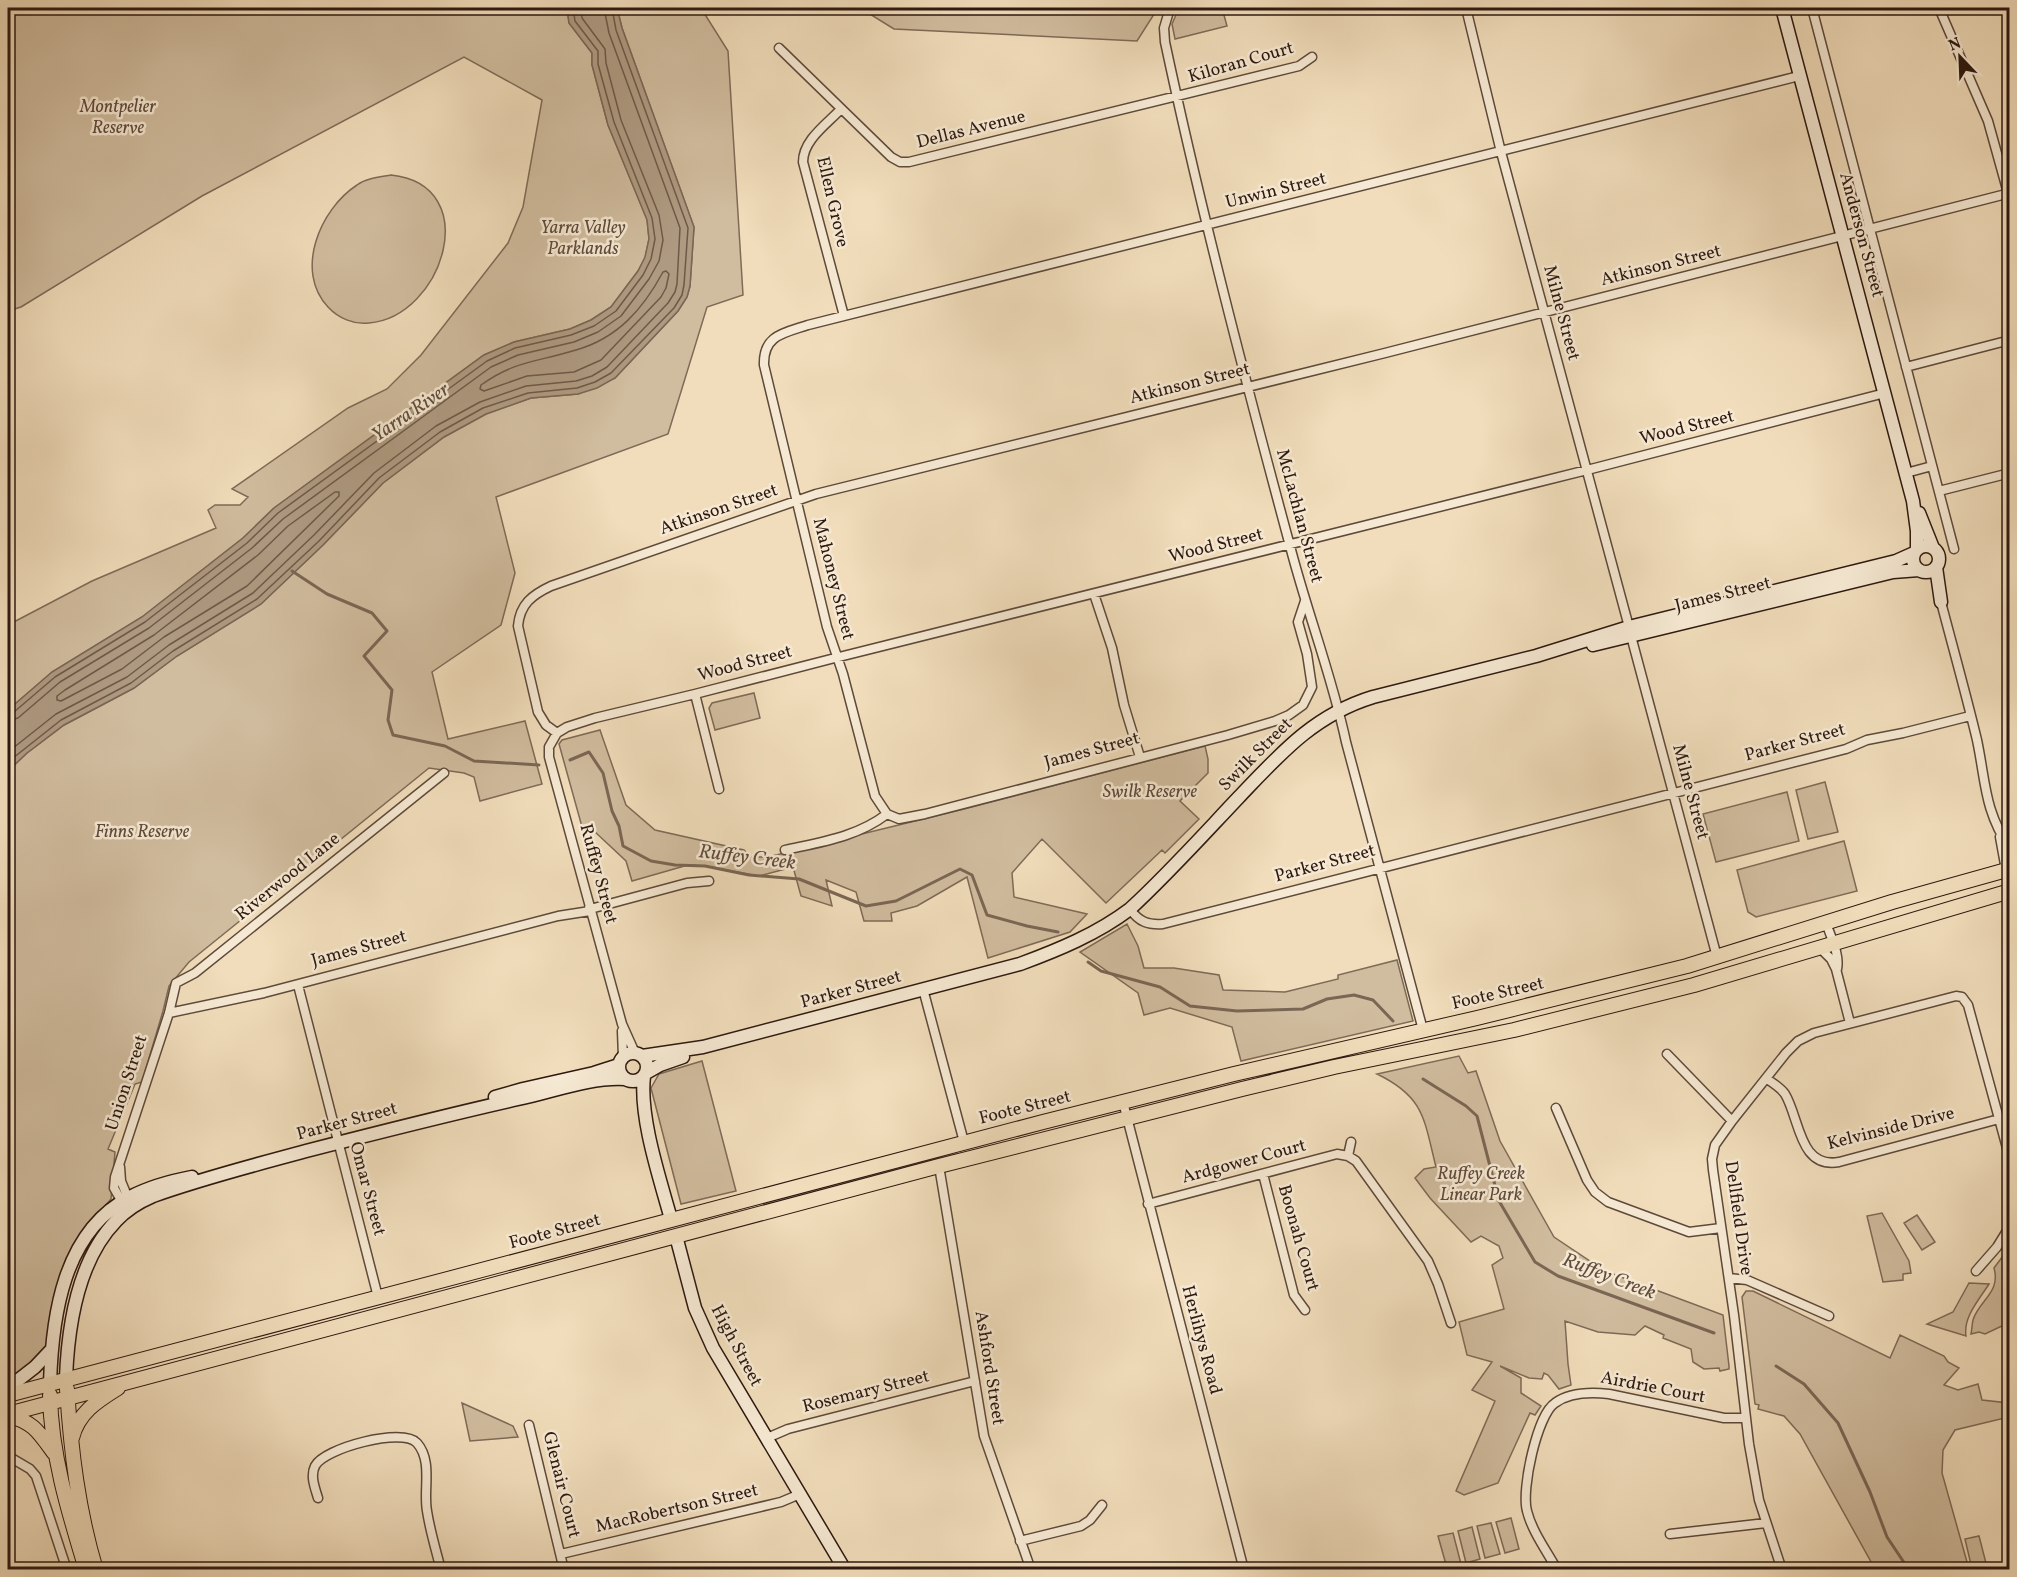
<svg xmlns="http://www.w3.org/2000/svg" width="2017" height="1577" viewBox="0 0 2017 1577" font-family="Vollkorn,serif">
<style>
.green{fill:#d0bc9e;stroke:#7e6a57;stroke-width:1.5}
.water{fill:#ae9a81;stroke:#7a6654;stroke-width:1.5}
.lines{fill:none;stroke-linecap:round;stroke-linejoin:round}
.shore{stroke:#6e5948;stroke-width:1.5}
.stream{stroke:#7a6654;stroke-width:3}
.minor-casing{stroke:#5e493b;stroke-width:11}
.secondary-casing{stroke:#2d1810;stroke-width:15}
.primary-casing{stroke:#2d1810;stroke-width:16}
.minor{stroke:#f6e9d3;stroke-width:8}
.secondary{stroke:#f6e9d3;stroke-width:12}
.primary{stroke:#f1ddbb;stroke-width:14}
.labels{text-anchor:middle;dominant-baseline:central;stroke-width:5;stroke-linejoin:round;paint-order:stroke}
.street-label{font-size:18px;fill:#2d1810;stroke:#f6e9d3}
.park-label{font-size:18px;font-style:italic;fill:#5e493b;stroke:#f6e9d3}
.water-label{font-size:20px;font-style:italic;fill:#614c3d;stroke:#f6e9d3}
</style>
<rect width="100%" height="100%" fill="#f1ddbb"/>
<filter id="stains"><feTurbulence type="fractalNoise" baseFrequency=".00333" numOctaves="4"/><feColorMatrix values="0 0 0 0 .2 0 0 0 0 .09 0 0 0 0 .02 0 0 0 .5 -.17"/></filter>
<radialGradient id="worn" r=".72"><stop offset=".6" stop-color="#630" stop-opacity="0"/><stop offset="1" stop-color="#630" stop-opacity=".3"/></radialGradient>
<path class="green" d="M8 8H567L569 23 592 53V65L608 125 647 219 649 239 645 258 638 271 611 307 591 320 570 329 514 342 484 355 274 508 243 538 142 617 52 672 8 710V625L92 581 216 528 208 510 215 505H240L248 497 232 489 348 408 387 389 421 355 508 243 523 207 542 100 464 57 202 196 21 307 8 311Z
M617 8H701L728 51 743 295 707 307 668 434 496 497 515 573 501 625 432 672 448 739 525 721 542 784 480 801 474 777 464 773 429 768 189 962 169 986 163 1011 142 1082 135 1084 108 1149 115 1152 111 1199 84 1231 46 1348 22 1372 8 1381V771L27 753 64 725 134 688 177 656 261 604 323 545 383 483 444 437 486 414 531 398 578 394 615 378 678 311 687 297 690 286 694 227 622 28Z
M860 8H1158L1137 41 894 29Z
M1179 8H1222L1227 26 1175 39 1172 24Z
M391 175C485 185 443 317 369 323 354 325 338 318 328 307 294 271 320 209 357 185 366 178 380 177 391 175Z
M754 693 760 718 715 730 709 708 712 703Z
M600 730 626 805 655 830 744 850 750 857H768L964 809 1205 746 1208 759V773L1180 801 1199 819 1165 853 1162 850 1106 903 1042 839 1012 873 1014 897 1087 914 1070 932 988 958 967 877 917 906 891 913 892 921H864L856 892 826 880 832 906 801 896 793 867 759 876 705 866 688 865 632 881 626 861 594 831 584 834 559 744 562 740Z
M1825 782 1838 832 1808 839 1796 790Z
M1787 792 1799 841 1716 862 1703 814Z
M1844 841 1857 891 1756 917 1748 912 1737 870Z
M1127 924 1138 946 1144 968H1174L1219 975 1223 990 1285 992 1338 979V975L1397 960 1413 1021 1241 1061 1232 1027 1170 1008 1144 1015 1138 993 1080 952Z
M1459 1056 1468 1073 1476 1071 1500 1141 1554 1237 1605 1271 1723 1315 1729 1366V1369L1720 1371 1719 1368 1704 1369 1693 1362 1691 1349 1663 1338 1664 1335 1645 1326 1635 1335 1598 1332 1565 1321 1568 1364 1571 1385 1559 1389 1548 1375 1544 1373 1542 1379 1529 1378 1500 1366 1521 1378V1393L1541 1406 1535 1415 1530 1413 1498 1483 1464 1495 1456 1491 1495 1401 1472 1390 1492 1362 1467 1355 1459 1322 1504 1309 1492 1265 1503 1258 1499 1246 1481 1236 1471 1242 1430 1198 1415 1178 1424 1169 1436 1167C1424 1120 1425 1097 1377 1074Z
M702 1061 736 1191 681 1204 651 1088 659 1074Z
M1882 1213 1909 1261 1911 1273 1903 1274V1280L1883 1282 1867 1216Z
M1917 1215 1935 1242 1922 1250 1904 1223Z
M2003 1256 2009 1259 2008 1360 2003 1359 2004 1325 1985 1334 1979 1332 1971 1334C1972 1329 1972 1324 1973 1320 1979 1300 2001 1293 1994 1268Z
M1969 1283 1989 1284C1979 1300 1963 1317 1966 1336L1927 1324 1953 1312Z
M1746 1291H1753L1890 1358 1900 1335 1944 1356 1948 1362 1959 1368 1944 1385 1958 1390 1978 1384 1982 1400 2009 1403V1417L1955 1430 1943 1450 1942 1473 1969 1569H1875L1800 1434 1784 1416 1758 1409 1759 1405 1755 1404 1742 1297Z
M462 1403 513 1426 518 1437 470 1441Z
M1511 1518 1519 1549 1505 1553 1496 1522Z
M1491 1523 1500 1554 1485 1558 1477 1526Z
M1472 1527 1480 1559 1466 1563 1458 1531Z
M1453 1533 1461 1564 1447 1568 1438 1536Z
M1979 1536 1987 1567 1972 1569 1965 1539Z"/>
<path class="water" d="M567 8H617L622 28 694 227 690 286 687 297 678 311 615 378 597 388 578 394 531 398 486 414 444 437 383 483 323 545 261 604 177 656 134 688 64 725 27 753 8 771V710L52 672 142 617 243 538 274 508 484 355 514 342 570 329 591 320 611 307 638 271 645 257 649 239 647 220 608 125 592 65V53L569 23Z"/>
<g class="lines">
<path class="shore" d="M666 271 669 274 666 288 661 297 601 360 574 372 527 376 484 391 480 389 481 385C516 360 538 362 576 350 618 338 643 309 663 272Z
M335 492H339V496L247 586 164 637 122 669 61 701 57 700V696L65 690 154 635 258 555 288 526Z
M8 714 14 712 55 677 145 622 247 543 278 513 487 361 515 348 571 335 594 326 616 311 643 275 651 259 655 239 652 218 614 122 598 64V51L575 21 573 8
M8 721 18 718 60 682 149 628 252 548 283 519 491 367 518 355 574 342 598 332 621 316 649 279 659 261 663 240 659 215 621 120 606 63 605 49 582 18 581 8
M8 752 56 714 127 677 169 645 253 593 314 535 374 473 436 426 480 402 526 386 576 381 592 376 607 367 668 303 675 292 677 284 680 228 609 33 604 8
M8 762 61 720 131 683 173 651 257 599 319 541 379 478 440 432 483 408 528 393 577 388 595 382 611 373 674 308 682 295 684 285 688 228 616 30 612 8"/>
<path class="stream" d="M292 571 327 594 372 613 387 631 364 656 392 690 388 720 393 735 445 746 474 761 539 765
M570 760 589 752 603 773 612 811 619 826 623 846 651 861 675 865 705 866 749 875 799 879 866 906 896 901 960 869 972 875 987 915 1027 926 1058 932
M1088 962 1101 971 1160 987 1190 1006 1237 1011 1303 1009 1327 999 1354 995 1373 1000 1393 1021
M1423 1079 1466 1106 1477 1116 1499 1201 1535 1262 1558 1276 1714 1333
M1776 1366 1804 1384 1838 1423 1870 1492 1887 1537 1909 1570"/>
<g class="minor-casing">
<path id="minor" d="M1170 8 1164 28 1165 42C1201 211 1245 379 1290 546 1307 612 1332 676 1346 742L1423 1030
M1466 8 1501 152 1629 627
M1812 8 1954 549
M1939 8 1988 121 2008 193
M779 48 891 157 900 162H909L1299 66 1312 57
M841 109C827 124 803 140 803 162L844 316
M1906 367 2010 340
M1906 473 1932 466
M1939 491 2010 473
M1094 594 1112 648 1124 705 1140 757
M1941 602C1953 648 1966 694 1977 740 1986 783 1984 810 2010 849
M1631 636 1717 957
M695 694 719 789
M557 733 546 725 538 712 518 626C520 604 532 595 551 586L816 494 1385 353 2010 193
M887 814 875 796 843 674 827 627 764 365C763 335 784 333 808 325L1799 76
M2000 837 2006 870
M785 850C821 842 857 837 887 814L899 819 925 814 1228 735 1275 721 1289 715 1303 705 1312 687 1307 654 1298 622 1305 601
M589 908H594L687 883 709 881
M1130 909C1139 922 1148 925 1163 924L1846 749 1867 740 1903 733 1970 716
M1826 923C1831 937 1840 955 1837 969
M1820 948 1831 959 1836 969 1850 1023
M298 985 378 1297
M923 989 964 1142
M169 1013 264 993 558 916 590 911
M622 1031 623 1057
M635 1053 622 1024 549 757V747L557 733 567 727 595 718 695 694 831 659 1591 469 1885 393
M1667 1054 1732 1121
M1767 1079C1773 1083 1781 1088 1785 1094 1800 1119 1799 1169 1839 1162L1999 1119
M1123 1102 1244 1570
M1556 1108 1587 1180 1595 1192 1608 1202 1689 1232 1721 1228
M1348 1156 1356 1161 1428 1261 1438 1284 1451 1323
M939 1166 984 1436 1031 1570
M120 1167 121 1181 128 1198
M1263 1174 1294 1295 1305 1310
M122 1202 114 1188 115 1177 169 1013 176 983 195 973 444 773
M1148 1204 1337 1154 1348 1156 1351 1142
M1976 1271 1997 1247 2010 1226
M1729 1278 1747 1280 1829 1316
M529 1425 564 1570
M767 1438 788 1429 975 1381
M8 1456 30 1469 36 1476 67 1570
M318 1498C315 1488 310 1476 315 1466 324 1448 403 1427 417 1443 433 1461 423 1490 427 1511 430 1531 436 1550 441 1570
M1670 1534 1766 1523
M1020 1541 1081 1526 1090 1520 1102 1505
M561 1554 781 1502 800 1494
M1556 1568C1546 1550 1532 1531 1527 1511 1521 1490 1537 1415 1555 1403 1570 1392 1591 1392 1609 1394L1724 1418H1746
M1782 1570 1759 1500 1749 1444 1734 1315 1713 1170 1712 1159 1715 1145 1732 1121 1786 1053 1798 1041 1814 1033 1956 996 1962 997 1968 1005 2010 1159"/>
</g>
<g class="secondary-casing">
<path id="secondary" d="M1782 8 1913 501 1917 531V550
M1919 513 1933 548
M1913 559a13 13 0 1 1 26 0a13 13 0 1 1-26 0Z
M1936 567 1941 602
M1593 645 1893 572 1919 570
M619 1067a14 14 0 1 1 28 0a14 14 0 1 1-28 0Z
M642 1056 703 1047 1020 964C1058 950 1097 934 1130 909 1168 874 1203 835 1239 797 1280 754 1314 715 1373 697L1536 656 1629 627 1896 561 1914 553
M646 1073 660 1065 683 1057
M644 1076C639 1117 660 1179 671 1219
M495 1097 523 1089 594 1073 619 1065
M676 1236 695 1308 713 1348 845 1570
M66 1378C68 1326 78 1260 116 1221 126 1210 139 1202 153 1196 203 1178 255 1165 306 1151 376 1133 447 1115 518 1099 552 1092 589 1077 625 1079
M50 1384C52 1316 63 1232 130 1197 149 1187 171 1181 192 1177
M8 1388 35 1367 51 1350"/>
</g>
<g class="primary-casing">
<path id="primary" d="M67 1389C71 1451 78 1510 96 1570
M8 1395 1043 1122 1234 1074 1477 1018 1687 966 1892 902 2010 869
M50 1395C51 1454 68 1510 85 1566
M8 1414 939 1166 1242 1089 1334 1067 1514 1030 1694 985 2010 891
M8 1415C34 1423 38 1431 54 1453
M72 1438C78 1413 97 1401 118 1388"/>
</g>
<use href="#minor" class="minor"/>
<use href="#secondary" class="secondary"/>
<use href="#primary" class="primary"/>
</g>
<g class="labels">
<g class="street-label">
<text transform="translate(1241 63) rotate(-16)">Kiloran Court</text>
<text transform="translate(971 130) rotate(-14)">Dellas Avenue</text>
<text transform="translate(1276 191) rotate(-14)">Unwin Street</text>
<text transform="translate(832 202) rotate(77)">Ellen Grove</text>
<text transform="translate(1861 235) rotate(75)">Anderson Street</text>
<text transform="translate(1661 266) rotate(-14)">Atkinson Street</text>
<text transform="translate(1561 313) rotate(75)">Milne Street</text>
<text transform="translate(1190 384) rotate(-14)">Atkinson Street</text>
<text transform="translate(1687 428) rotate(-14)">Wood Street</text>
<text transform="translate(719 510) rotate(-19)">Atkinson Street</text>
<text transform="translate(1299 516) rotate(75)">McLachlan Street</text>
<text transform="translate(1216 546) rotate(-14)">Wood Street</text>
<text transform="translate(833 579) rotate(76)">Mahoney Street</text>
<text transform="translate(1723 595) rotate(-14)">James Street</text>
<text transform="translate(745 664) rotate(-15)">Wood Street</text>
<text transform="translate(1795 743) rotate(-15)">Parker Street</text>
<text transform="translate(1092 751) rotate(-15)">James Street</text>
<text transform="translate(1256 755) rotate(-45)">Swilk Street</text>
<text transform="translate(1690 792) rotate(75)">Milne Street</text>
<text transform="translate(1325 864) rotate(-15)">Parker Street</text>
<text transform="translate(598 874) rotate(75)">Ruffey Street</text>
<text transform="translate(288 877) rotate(-39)">Riverwood Lane</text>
<text transform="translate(359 949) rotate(-15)">James Street</text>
<text transform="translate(851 990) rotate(-15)">Parker Street</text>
<text transform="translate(1498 994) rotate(-13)">Foote Street</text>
<text transform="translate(127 1083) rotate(-72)">Union Street</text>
<text transform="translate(1025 1108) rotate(-14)">Foote Street</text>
<text transform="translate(347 1122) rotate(-15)">Parker Street</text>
<text transform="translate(1891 1129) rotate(-14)">Kelvinside Drive</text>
<text transform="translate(1244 1162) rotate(-15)">Ardgower Court</text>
<text transform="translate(367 1189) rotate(75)">Omar Street</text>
<text transform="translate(1738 1218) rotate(82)">Dellfield Drive</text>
<text transform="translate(555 1232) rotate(-15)">Foote Street</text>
<text transform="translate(1298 1238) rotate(74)">Boonah Court</text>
<text transform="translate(1201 1340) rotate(75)">Herlihys Road</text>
<text transform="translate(736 1346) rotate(62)">High Street</text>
<text transform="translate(989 1368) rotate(81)">Ashford Street</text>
<text transform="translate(1653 1388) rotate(11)">Airdrie Court</text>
<text transform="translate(866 1392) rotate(-14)">Rosemary Street</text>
<text transform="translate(561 1485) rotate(76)">Glenair Court</text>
<text transform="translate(677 1509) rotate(-13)">MacRobertson Street</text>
</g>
<g class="park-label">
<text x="118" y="107">Montpelier<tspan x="118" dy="21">Reserve</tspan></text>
<text x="583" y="228">Yarra Valley<tspan x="583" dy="21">Parklands</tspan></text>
<text x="1150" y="792">Swilk Reserve</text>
<text x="142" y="832">Finns Reserve</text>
<text x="1481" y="1174">Ruffey Creek<tspan x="1481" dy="21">Linear Park</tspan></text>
</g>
<g class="water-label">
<text transform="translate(411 413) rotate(-34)">Yarra River</text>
<text transform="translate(747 858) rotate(7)">Ruffey Creek</text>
<text transform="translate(1609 1277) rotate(21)">Ruffey Creek</text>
</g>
</g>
<rect width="2017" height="1577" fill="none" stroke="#f1ddbb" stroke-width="30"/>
<rect x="9" y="9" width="1999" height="1559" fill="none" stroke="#2d1810" stroke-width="3"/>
<rect x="15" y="15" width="1987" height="1547" fill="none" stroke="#2d1810" stroke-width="1.5"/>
<g transform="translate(1960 57) rotate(337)" stroke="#f6e9d3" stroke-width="4.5" paint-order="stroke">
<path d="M0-4.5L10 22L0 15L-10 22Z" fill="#2d1810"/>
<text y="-9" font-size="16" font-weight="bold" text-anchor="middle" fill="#2d1810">N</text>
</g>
<rect width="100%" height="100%" filter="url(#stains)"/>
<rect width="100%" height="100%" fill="url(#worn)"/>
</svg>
